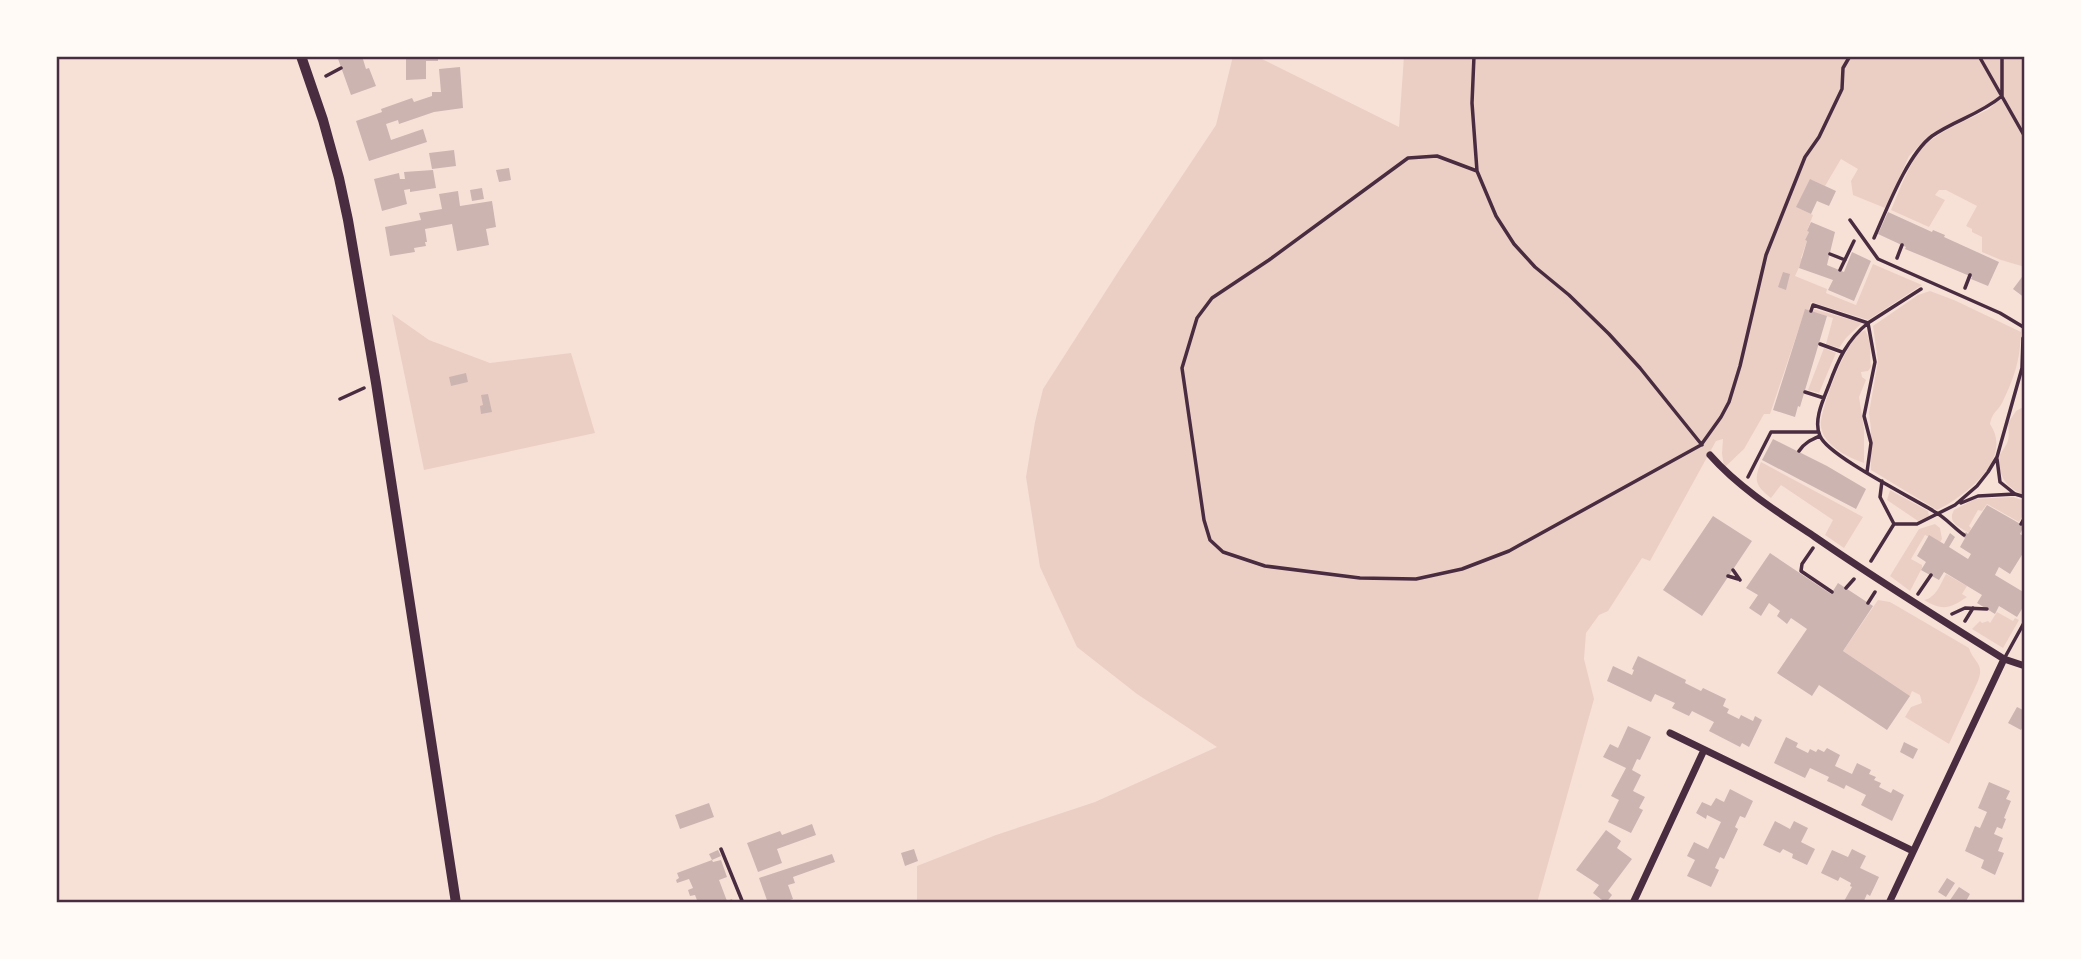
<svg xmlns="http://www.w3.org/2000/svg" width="2081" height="959" viewBox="0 0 2081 959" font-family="'Fira Sans Condensed',sans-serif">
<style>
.green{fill:#ebcfc5}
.building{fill:#ccb4b1}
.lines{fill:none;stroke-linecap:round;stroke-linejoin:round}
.path{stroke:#4a2c40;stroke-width:3.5}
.service{stroke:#4a2c40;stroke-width:3.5}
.minor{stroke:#4a2c40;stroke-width:7}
.secondary{stroke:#4a2c40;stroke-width:10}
.neatline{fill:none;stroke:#4a2c40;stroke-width:2.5}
</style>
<rect width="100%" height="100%" fill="#f7e1d7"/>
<path class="green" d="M1233 56H1256L1399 127 1404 56H2025V267L2001 260 1982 252V237L1972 232V229L1966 226 1977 206 1946 190H1939L1935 195 1945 200 1929 227 1891 210C1900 190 1910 160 1925 145 1942 129 1968 120 1989 109L1995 103 1931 134 1909 156 1889 201 1885 208 1853 195 1851 181 1858 169 1841 159 1825 186 1812 180 1797 207 1813 215 1807 231 1809 232 1805 240 1807 241 1801 258 1803 259 1795 276 1827 289 1826 293 1856 305 1873 264 1922 285 1868 320 1811 302 1809 310H1805L1770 414H1764L1744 449 1724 468 1722 453 1723 439 1716 441 1650 561 1642 558 1608 611 1599 615 1586 633 1584 659 1594 699 1537 903H917V866L996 835 1095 802 1217 747 1137 694 1077 647 1040 567 1026 477 1035 422 1043 389 1120 269 1216 125Z
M1930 291 1954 300 2021 332C2020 360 2015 376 2003 401 1998 412 1993 410 1990 424 2014 459 1965 496 1937 510L1871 470V429L1869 413 1878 361 1873 326 1918 295Z
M1814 309 1862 323 1846 338 1839 348 1826 344 1833 318 1813 312Z
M392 314 429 340 490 363 571 353 595 433 424 470Z
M1865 330C1873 344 1869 353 1871 367L1868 371 1861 372 1862 377 1866 380 1859 397 1864 429V463C1850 458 1833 450 1824 436 1822 432 1820 425 1821 421 1824 401 1843 350 1857 336 1858 334 1864 331 1865 330Z
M1824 348 1836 353 1819 393 1808 390Z
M2025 406V495C2006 488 2000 478 1998 458 2008 441 2010 444 2008 423L2016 411Z
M1761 462 1863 517 1844 548 1825 535 1833 520 1781 485 1771 498C1756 486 1753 481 1761 462Z
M1890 490 1928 511 1929 516 1918 521 1887 500Z
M2013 497 2025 501V512L2019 522 1987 504 1982 511 1978 510 1969 526 1971 528 1969 533C1959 527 1947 523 1954 510L1975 499Z
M1935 524 1940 528 1942 539 1940 542 1925 535 1911 559 1922 565V568L1910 591 1890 576 1919 529Z
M1946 574 1967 586 1962 594 1967 597C1949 609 1943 611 1924 600 1936 598 1941 583 1946 574Z
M1878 600 1890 602 1969 648C1973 662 1985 663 1978 681L1949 744 1905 717 1911 707 1922 703 1920 695 1912 691 1910 696 1843 651Z
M1997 612 2013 621 2015 618 2019 620 2003 648 1972 629 1980 621 1982 623 1988 621 1990 623Z"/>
<path class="building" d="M337 56H362L366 69 369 68 376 86 351 95Z
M406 56H438V61H426V79L406 80Z
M460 67 463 108 434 112 399 124 398 120 386 124 391 140 423 129 427 142 369 161 356 121 382 112 381 109 412 98 414 102 432 96V92H441L439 69Z
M454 150 456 166 432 169 429 153Z
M509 168 511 180 499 182 496 170Z
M433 170 436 188 410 192V189L404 190 407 204 382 211 374 179 399 173 400 179H405L404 172Z
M1810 179 1836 191 1829 206 1817 201 1811 214 1796 207Z
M482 188 484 199 472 201 470 190Z
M458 191 460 206 492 201 496 227 486 229 489 245 457 251 452 224 425 229 427 242H425L426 246 414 248 415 252 390 256 385 227 421 220 419 213 442 209 439 194Z
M1888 212 1932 232 1933 230 1945 235 1944 237 1999 262 1988 286 1971 279 1972 277 1922 256 1905 249 1906 247 1878 234Z
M1811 222 1835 232 1827 265 1844 272 1852 252 1871 261 1854 301 1828 290 1833 280 1799 268 1807 241 1805 240 1809 232 1807 231Z
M1783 272 1790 274 1786 290 1778 287Z
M2025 273V298L2013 289Z
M1805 309 1827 316 1800 407 1798 406 1795 417 1773 410Z
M466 373 468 382 451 386 449 377Z
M488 394 492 412 481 414 480 406 483 405 481 395Z
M1773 439 1827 466 1866 489 1856 509 1762 460Z
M1987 505 2024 526 2020 534 2025 537V550L2010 574 1999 567 1995 575 2025 593V604L2017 617 1999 606 1995 614 1977 603 1982 595 1944 572 1939 580 1921 570 1926 562 1917 556 1929 535 1944 544 1950 533 1955 537 1949 547 1968 559 1971 554 1960 547 1965 538 1963 537 1966 532 1968 534Z
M1713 516 1752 541 1702 616 1663 590Z
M1770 553 1831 594 1838 583 1873 606 1843 651 1910 696 1887 730 1819 685 1812 696 1777 673 1807 629 1791 618 1787 624 1777 616 1780 611 1769 603 1761 616 1749 608 1758 595 1746 588Z
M1638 656 1686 680 1685 683 1701 691 1703 688 1726 699 1723 706 1729 709 1727 713 1739 719 1741 715 1753 721 1755 716 1762 720 1749 747 1742 743 1740 747 1709 731 1714 722 1692 711 1689 716 1672 708 1675 703 1655 694 1651 702 1607 681 1613 666 1632 675 1634 670 1632 669Z
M2017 707 2025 711V723L2021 730 2008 723Z
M1628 726 1651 737 1640 760 1637 759 1632 770 1641 775 1633 791 1645 797 1639 808 1643 810 1631 833 1608 822 1619 800 1611 796 1626 768 1603 757 1610 744 1618 748Z
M1786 737 1798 743 1796 747 1808 753 1810 749 1816 752 1818 749 1824 752 1827 748 1840 755 1835 766 1852 774 1857 763 1871 770 1869 774 1876 777 1874 780 1881 783 1879 787 1891 793 1893 789 1904 795 1892 821 1861 805 1866 795 1846 785 1844 789 1836 785 1827 781 1829 777 1810 768 1805 778 1774 763Z
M1904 742 1918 749 1913 759 1900 752Z
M1989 782 2010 791 2006 799 2011 801 2004 818 2006 819 2002 829 1997 827 1994 834 2003 838 1998 851 2004 853 1995 875 1981 868 1984 860 1965 851 1975 826 1980 828 1987 812 1978 808Z
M1730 789 1753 801 1745 818 1740 816 1735 827 1738 829 1724 859 1720 857 1715 868 1719 870 1711 887 1687 876 1695 860 1687 856 1694 842 1708 849 1721 822 1707 815 1706 819 1696 813 1702 802 1711 806 1716 798 1724 802Z
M709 803 714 817 680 829 675 815Z
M1775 821 1790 829 1794 821 1808 828 1801 842 1815 849 1807 865 1792 858 1793 854 1783 849 1780 853 1763 845Z
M812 824 816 835 777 849 782 863 758 872 747 843 780 831 782 835Z
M1606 830 1621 841 1617 848 1632 859 1608 891 1612 895 1606 903 1593 893 1599 885 1576 870Z
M914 849 918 861 905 866 901 853Z
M1852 849 1866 856 1860 868 1879 877 1870 896 1867 894 1863 903H1843L1852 887 1850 886 1851 883 1840 877 1838 881 1821 873 1832 850 1848 857Z
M718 850 721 856 712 860 713 862 721 860 727 877 719 880 727 901 732 899 733 903H698L695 895 690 896 688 890 693 888 689 879 677 883 676 880 679 878 677 873 712 860 709 854Z
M832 854 835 862 793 877 795 883 788 885 793 899 781 903H768L759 878Z
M1947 878 1955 883 1946 897 1938 892Z
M1959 887 1970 894 1965 903H1948Z"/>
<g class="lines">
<path class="path" d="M1474 56 1472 103 1477 171 1496 216 1514 244 1535 267 1569 295 1609 334 1640 368 1702 445
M1979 56 2025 137
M326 76 341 68
M1477 171 1437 156 1408 158 1269 260 1212 298 1197 318 1182 368 1204 520 1210 540 1223 552 1265 566 1360 578 1416 579 1462 569 1509 551 1701 445 1721 417 1729 402 1740 366 1766 255 1805 157 1819 137 1842 89 1843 68 1850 56
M1874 238C1887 209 1907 155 1932 136 1955 120 1979 115 2002 96V56
M1830 254 1845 260
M1897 258 1902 245
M1840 270 1854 241
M1965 288 1970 275
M1811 311 1813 305 1868 323
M1868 323C1847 340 1838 360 1829 385 1823 400 1813 421 1820 436 1828 456 1913 498 1935 512 1946 518 1954 528 1964 535
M1820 344 1842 352
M1805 392 1824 398
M340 399 364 388
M1799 451C1804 443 1811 440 1820 436
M1997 459 2000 482 2015 494 2025 497
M1867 472 1871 443 1864 416 1875 362 1868 323 1921 289
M1748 477 1771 432H1817
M1882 481 1880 497 1894 524
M1961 503 1978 496 2015 494
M1894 524H1917L1955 505 1977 486 1988 472 1997 457 2022 368 2023 338
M2021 524 2025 517
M1813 548 1802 564 1801 571 1832 592
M1871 561 1894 524
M1733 570 1740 580
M1728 576 1738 579
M1846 588 1854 579
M1918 594 1931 575
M1868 603 1875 592
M1952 614 1965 608 1987 609
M1965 621 1973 608"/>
<path class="service" d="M1850 220 1878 259 2000 313 2025 328
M2004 659 2025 621
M721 849 743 903"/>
<path class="minor" d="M1710 455C1739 488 1779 513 1815 537 1877 580 1940 619 2004 659L2025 666
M1670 733 1913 851
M1633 903 1704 750
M1889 903 2004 659"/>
<path class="secondary" d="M301 56 323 120 339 178 348 220 376 383 456 903"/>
</g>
<rect width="2081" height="959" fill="none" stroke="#fffaf5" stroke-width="116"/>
<rect x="58" y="58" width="1965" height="843" class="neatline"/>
</svg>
